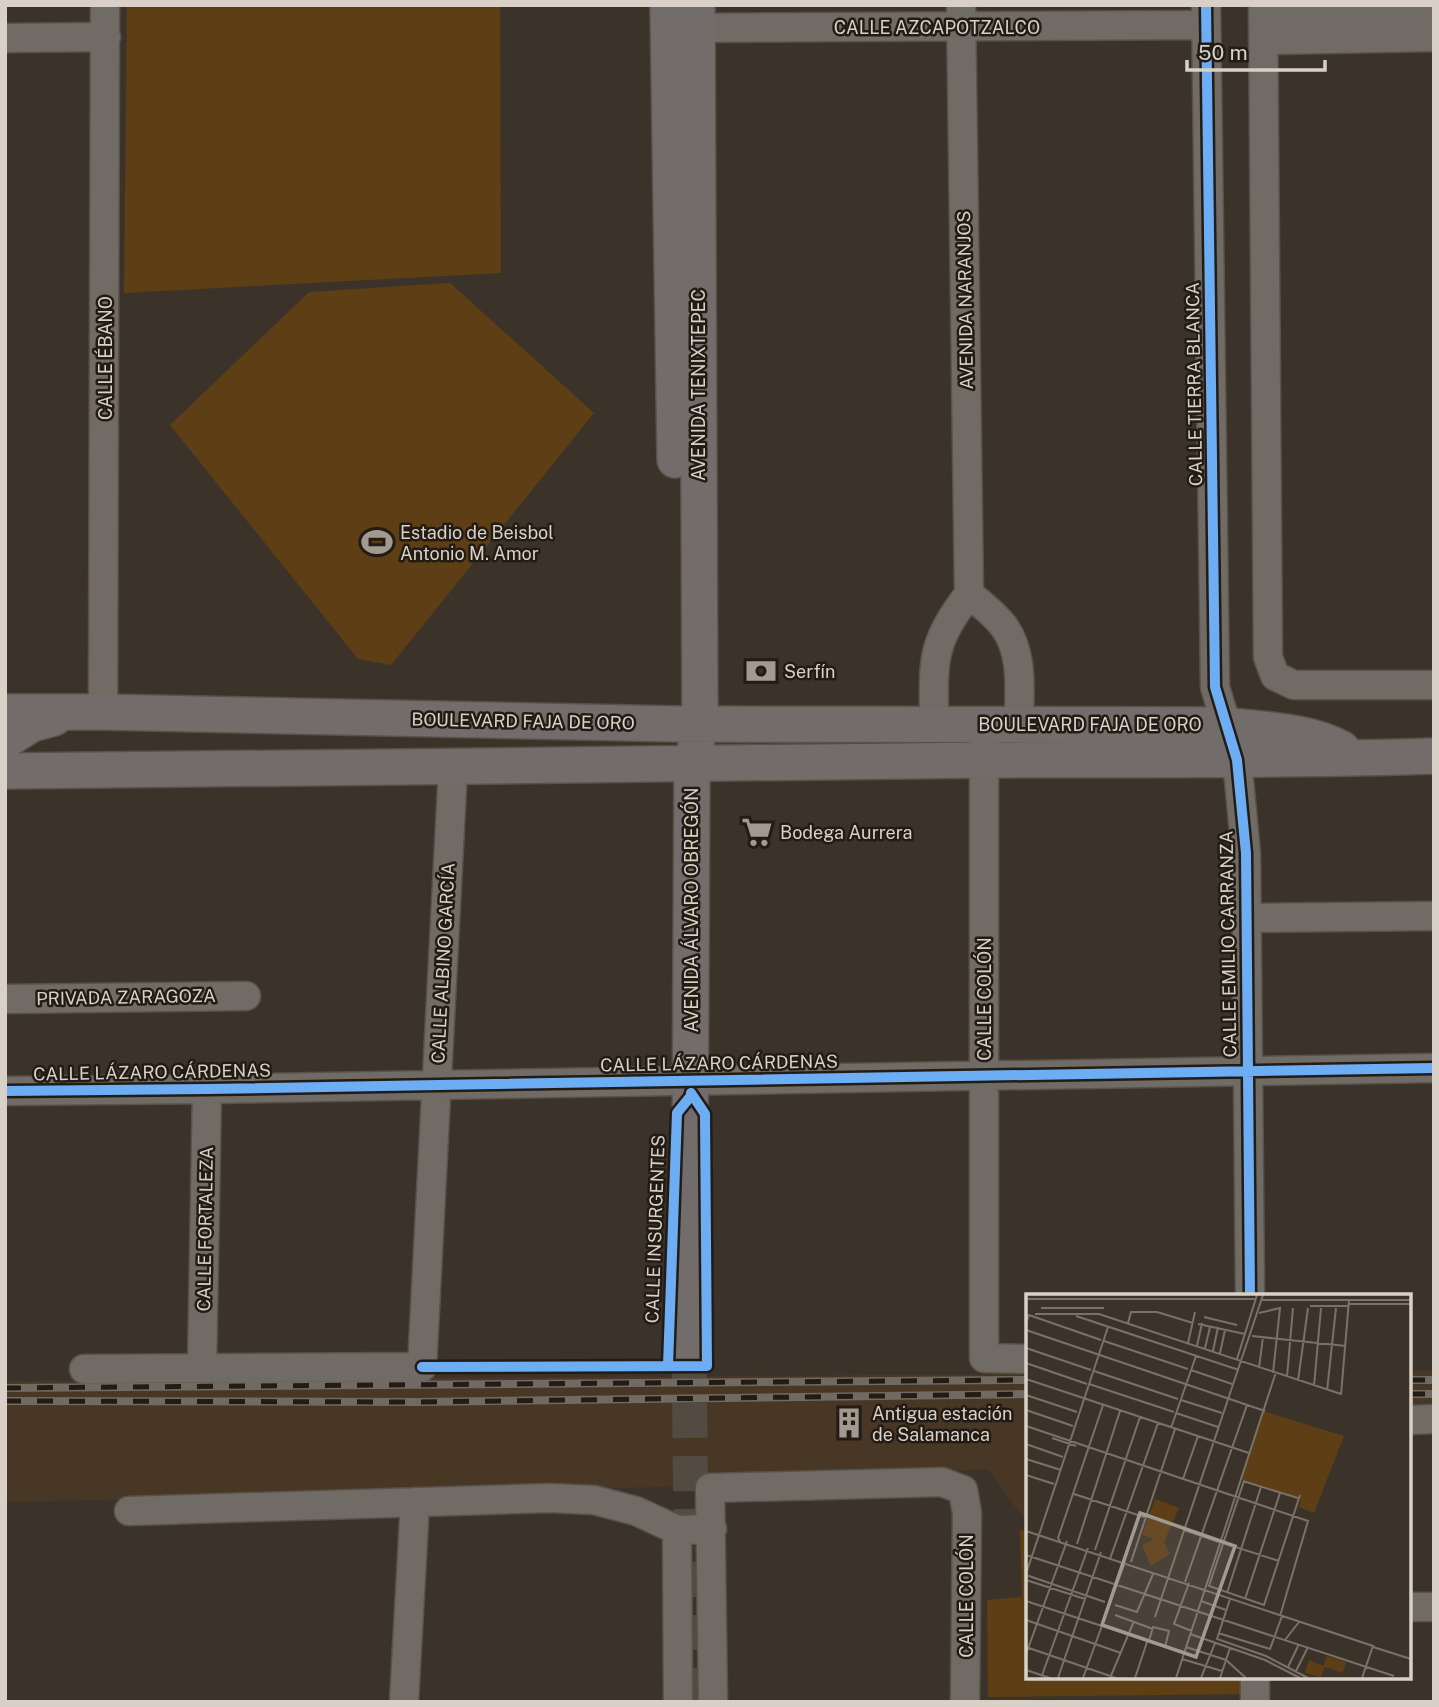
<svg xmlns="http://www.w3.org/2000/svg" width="1439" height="1707" viewBox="0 0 1439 1707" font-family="'Public Sans',sans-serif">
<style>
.built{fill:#483724}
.green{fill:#5e3e14}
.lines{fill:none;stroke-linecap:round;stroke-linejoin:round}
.major-tunnel{stroke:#534b42;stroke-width:35;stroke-dasharray:35 18;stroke-linecap:butt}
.minor-casing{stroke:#58524a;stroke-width:31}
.major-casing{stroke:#58524a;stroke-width:38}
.minor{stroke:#716b65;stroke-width:28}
.major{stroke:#726d6b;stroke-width:35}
.rail-casing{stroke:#706a63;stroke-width:8}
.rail{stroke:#221c15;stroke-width:5;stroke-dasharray:16;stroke-linecap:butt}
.cycleway-casing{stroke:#221c15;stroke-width:15}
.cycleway{stroke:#6dadf4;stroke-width:10}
.labels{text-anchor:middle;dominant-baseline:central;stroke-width:5;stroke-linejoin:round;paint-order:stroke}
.street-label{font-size:18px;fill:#d9d1c7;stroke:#221c15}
.poi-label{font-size:18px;fill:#d9d1c7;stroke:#221c15;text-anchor:start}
.inset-road{fill:none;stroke:#7a7269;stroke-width:2}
.view{fill:#a29a90;fill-opacity:0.15;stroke:#a29a90;stroke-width:3.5}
.inset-edge{fill:none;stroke:#d9d1c7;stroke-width:3.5}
</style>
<rect width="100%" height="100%" fill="#3b332a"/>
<path class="built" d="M1409 1371H1434V1412H1409Z
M1028 1374V1521L1026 1522 988 1469 661 1487 5 1502V1381Z"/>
<path class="green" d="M127 5H500L501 273 124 293Z
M450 283 594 413 391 665 358 659 170 425 309 292Z
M1020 1530H1028V1677H1248L1249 1694 988 1697 987 1600 1022 1597Z"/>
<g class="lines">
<path class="major-tunnel" d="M689 1350 693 1702"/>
<g class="minor-casing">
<path id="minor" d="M1206 5 1215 687 1237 760 1246 853 1250 1296
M1263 5 1268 657 1275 676 1294 685H1434
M1263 16 1434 13
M677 28 1206 25
M5 38 106 37
M1263 40 1434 37
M969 594C981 604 996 615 1005 628 1024 656 1019 691 1019 724
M103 712 105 5
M934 725C934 663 929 645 969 594L961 5
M984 740V1358L1028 1359
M1246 918 1434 916
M5 999 246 996
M5 1091 207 1089 1434 1068
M202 1368 207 1089
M84 1369 422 1367 453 768
M1409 1420 1434 1419
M129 1511 550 1498 594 1500 636 1511 677 1530 712 1529
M677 1530 678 1702
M1409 1607H1434
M404 1702 415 1502
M713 1702 710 1488 942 1482 963 1490 967 1513 965 1702
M1255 1702V1677"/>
</g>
<g class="major-casing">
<path id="major" d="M668 5 675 460
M5 712H103L679 724 1225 725C1263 730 1307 730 1342 749
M5 741 32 724 54 718
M5 771C331 769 656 763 982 760 1132 759 1283 761 1434 756
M689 1350 692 765 700 724 697 5"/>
</g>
<use href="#minor" class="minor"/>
<use href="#major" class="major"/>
<g class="rail-casing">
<path id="rail" d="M1409 1380H1434
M5 1388 1028 1380
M1409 1394H1434
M5 1401 420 1402 1028 1394"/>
</g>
<use href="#rail" class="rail"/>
<g class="cycleway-casing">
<path id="cycleway" d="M1206 5 1215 687 1237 760 1246 853 1250 1296
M5 1091 207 1089 1434 1068
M668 1366 677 1113 690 1097
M422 1367 707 1366 705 1114 691 1093"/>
</g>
<use href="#cycleway" class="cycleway"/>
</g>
<defs>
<g id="stadium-bare" transform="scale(2.415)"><path d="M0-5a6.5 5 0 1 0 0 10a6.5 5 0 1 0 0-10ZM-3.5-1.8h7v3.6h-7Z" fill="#a29a90" stroke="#221c15" stroke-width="2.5" paint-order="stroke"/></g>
<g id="bank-bare" transform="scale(2.415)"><path d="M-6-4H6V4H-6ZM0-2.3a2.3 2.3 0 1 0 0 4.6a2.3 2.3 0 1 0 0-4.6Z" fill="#a29a90" stroke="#221c15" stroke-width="2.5" paint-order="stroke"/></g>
<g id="supermarket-bare" transform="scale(2.415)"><path d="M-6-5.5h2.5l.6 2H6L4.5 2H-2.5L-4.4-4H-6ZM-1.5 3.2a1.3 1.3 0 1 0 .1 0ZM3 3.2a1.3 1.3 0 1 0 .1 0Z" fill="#a29a90" stroke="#221c15" stroke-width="2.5" paint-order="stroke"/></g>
<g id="building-bare" transform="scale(2.415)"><path d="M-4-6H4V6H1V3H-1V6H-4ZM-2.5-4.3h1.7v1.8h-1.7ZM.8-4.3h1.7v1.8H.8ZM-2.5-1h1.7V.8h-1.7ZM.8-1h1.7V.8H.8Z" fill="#a29a90" stroke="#221c15" stroke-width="2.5" paint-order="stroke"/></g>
</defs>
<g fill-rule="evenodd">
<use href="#stadium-bare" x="377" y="542"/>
<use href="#bank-bare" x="761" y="671"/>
<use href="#supermarket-bare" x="757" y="832"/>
<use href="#building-bare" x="849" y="1423"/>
</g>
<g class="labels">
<g class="street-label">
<text x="937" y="27">CALLE AZCAPOTZALCO</text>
<text transform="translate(965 300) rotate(-91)">AVENIDA NARANJOS</text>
<text transform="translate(105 358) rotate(-90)">CALLE ÉBANO</text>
<text transform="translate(1194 384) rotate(-91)">CALLE TIERRA BLANCA</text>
<text transform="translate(698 385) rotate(-90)">AVENIDA TENIXTEPEC</text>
<text transform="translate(523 721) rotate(1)">BOULEVARD FAJA DE ORO</text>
<text x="1090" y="724">BOULEVARD FAJA DE ORO</text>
<text transform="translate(691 910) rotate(-90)">AVENIDA ÁLVARO OBREGÓN</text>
<text transform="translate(1228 944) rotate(-91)">CALLE EMILIO CARRANZA</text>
<text transform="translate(443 963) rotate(-87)">CALLE ALBINO GARCÍA</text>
<text transform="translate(126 997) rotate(-1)">PRIVADA ZARAGOZA</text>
<text transform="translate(984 999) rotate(-90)">CALLE COLÓN</text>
<text transform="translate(719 1063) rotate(-1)">CALLE LÁZARO CÁRDENAS</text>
<text transform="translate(152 1072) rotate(-1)">CALLE LÁZARO CÁRDENAS</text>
<text transform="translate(205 1229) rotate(-89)">CALLE FORTALEZA</text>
<text transform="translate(655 1229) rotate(-88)">CALLE INSURGENTES</text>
<text transform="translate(966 1596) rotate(-90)">CALLE COLÓN</text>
</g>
<g class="poi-label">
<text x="400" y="532">Estadio de Beisbol<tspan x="400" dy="21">Antonio M. Amor</tspan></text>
<text x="784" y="671">Serfín</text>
<text x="780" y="832">Bodega Aurrera</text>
<text x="872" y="1413">Antigua estación<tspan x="872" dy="21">de Salamanca</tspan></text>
</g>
</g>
<g transform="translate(1026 1294)">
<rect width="385" height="385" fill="#3b332a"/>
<path d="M237 117 318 142 288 219 273 213 275 204 215 185ZM129 205 153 214 138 248 144 260 125 272 116 251 128 245 116 241ZM301 362 320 368 317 379 299 373 294 384 279 378 283 366 297 372Z" fill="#5e3e14"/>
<path class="inset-road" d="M0 5H230M235 6H385M323 10H385M284 12H323M15 14H78M233 19 254 14 247 79M9 20H73L315 100M50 22 213 76M178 23 211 31M0 29 3 21 75 46M102 29 105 18H131L167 29M172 30 219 40M0 36 239 117M226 42 320 52M78 47 162 75M162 49 169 18M171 52 176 29M0 54 65 76M179 54 184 33M187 57 192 33M194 59 199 36M211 65 231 1M0 69 61 90M233 74 237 43M165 76 206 90M68 77 152 105M261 83 267 14M0 85 223 159M272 87 282 14M63 90 148 118M288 92 295 14M301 97 310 14M0 101 51 118M315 101 323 6M155 106 196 119M0 116 47 132M150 119 192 133M0 132 282 227 254 322M145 134 170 62M26 144 50 152M0 150 37 163M0 165 35 176M0 181 28 190M157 185 172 142M217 187 272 204M218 187 183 292 238 311 274 201M48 200 121 224M158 236 193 248M0 237 347 352 336 384M35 249 32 244 77 111M197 249 253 267M51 250 94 117M69 256 114 123M0 261 368 382M84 265 132 129M105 268 149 135M0 280 82 33M0 281 79 308M0 286 59 305M159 288 221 111M163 289 148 330 166 337M201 299 235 193M204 305 191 345 240 362 282 384M219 305 254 199M0 307 158 359M175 307 200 316M89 311 111 318 127 280M89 321 127 335M129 323 237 1M0 326 95 359M192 339 244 355 256 322M164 340 239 366 274 384M259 346 273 328M123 347 127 333 143 337 139 353M0 353 90 384M160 353 200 366 220 384M347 353 385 365M0 360 41 247M156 365 196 377M262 373 273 350M0 376 24 384M270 377 282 353M15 384 62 254M32 384 75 258M57 384 99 268M84 384 108 327M109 384 121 348M150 384 250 78M175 384 189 349M194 384 204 354"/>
<path class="view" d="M114 219 209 252 170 363 76 331Z"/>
<rect width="385" height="385" class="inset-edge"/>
</g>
<rect width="1439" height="1707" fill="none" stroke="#d9d1c7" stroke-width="14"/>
<path d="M1187 60v10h138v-10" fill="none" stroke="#d9d1c7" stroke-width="3.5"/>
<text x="1198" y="60" font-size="21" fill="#d9d1c7" stroke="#221c15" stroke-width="5" paint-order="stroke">50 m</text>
</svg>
